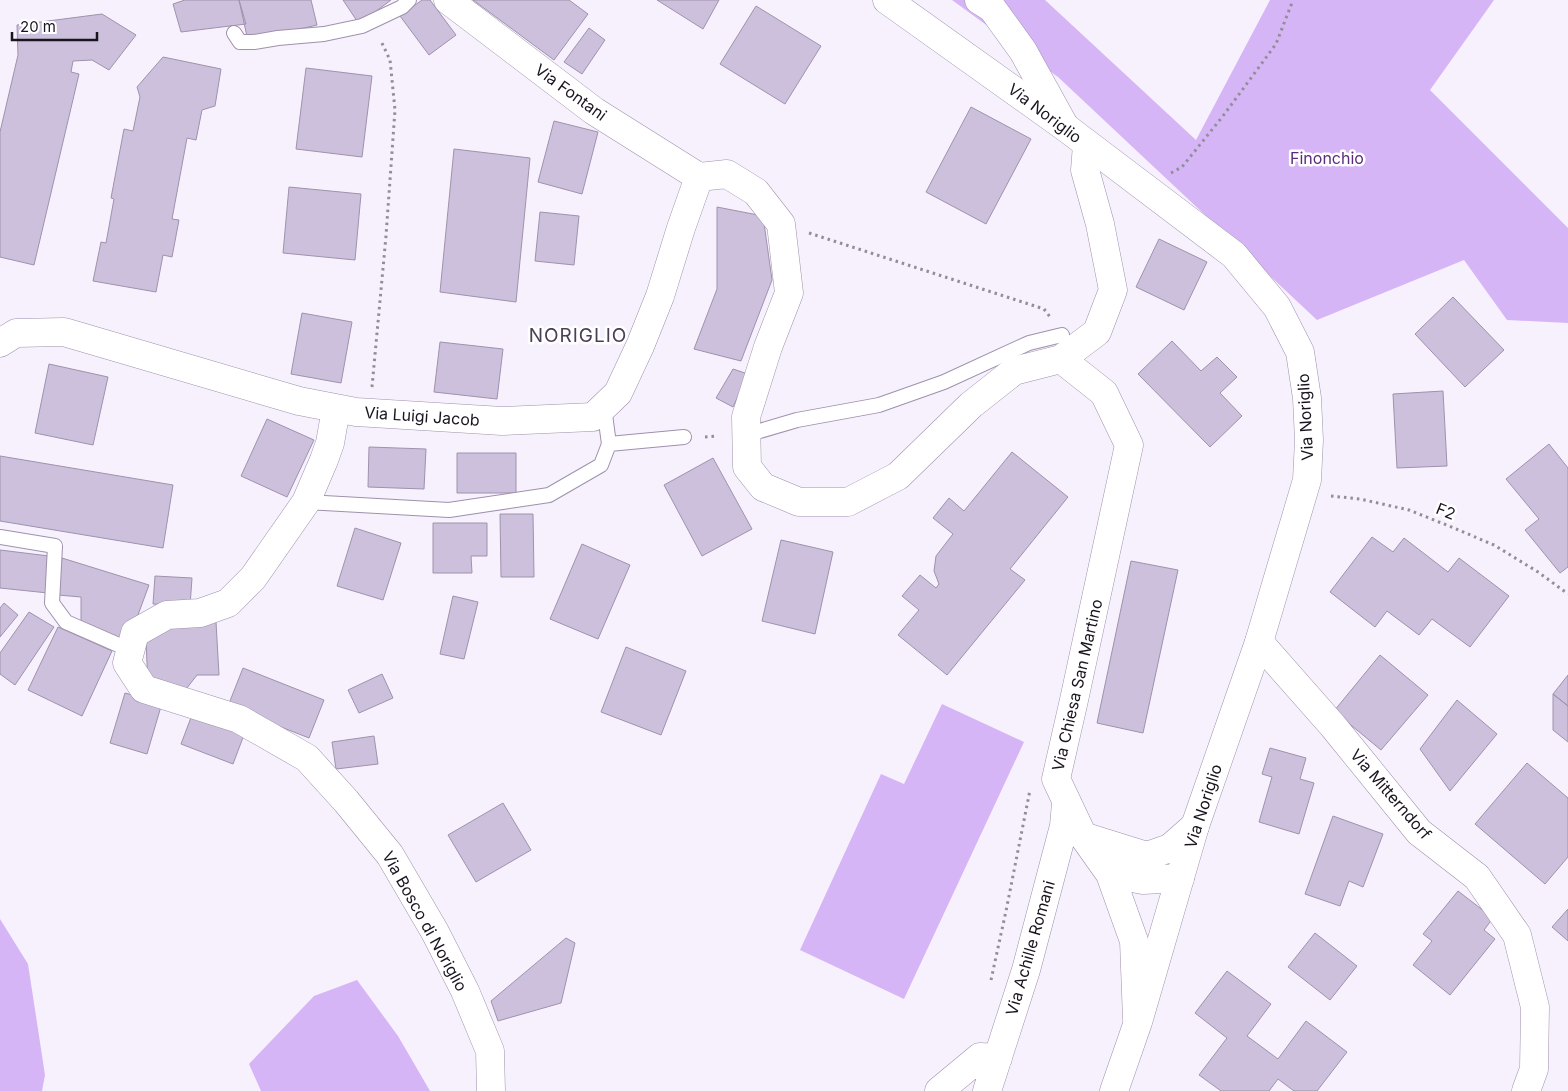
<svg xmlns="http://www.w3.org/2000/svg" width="1568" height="1091" viewBox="0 0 1568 1091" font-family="Inter,sans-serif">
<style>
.green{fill:#d5b5f6}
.building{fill:#cdc0dc;stroke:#9e92ac}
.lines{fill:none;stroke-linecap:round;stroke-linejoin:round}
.service-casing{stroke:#9e91ac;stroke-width:16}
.minor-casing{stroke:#9e91ac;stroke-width:29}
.tertiary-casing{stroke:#9e91ac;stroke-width:29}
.secondary-casing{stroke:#9e91ac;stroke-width:29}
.path{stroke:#938d98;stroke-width:3;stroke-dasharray:2.5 4;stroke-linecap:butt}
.service{stroke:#fff;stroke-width:14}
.minor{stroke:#fff;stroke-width:28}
.tertiary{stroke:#fff;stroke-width:28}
.secondary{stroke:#fff;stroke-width:28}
.labels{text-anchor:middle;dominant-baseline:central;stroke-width:5;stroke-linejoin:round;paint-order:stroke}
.street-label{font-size:16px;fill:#19141e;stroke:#fff}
.park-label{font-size:16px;fill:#582b7c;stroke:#fff}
.quarter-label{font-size:19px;letter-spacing:1px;fill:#4b3f57;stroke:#fff}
</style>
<rect width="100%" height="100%" fill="#f7f1fd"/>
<path class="green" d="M952 0H1045L1196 140 1270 0H1494L1430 90 1568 228V323L1507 320 1464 260 1317 320 1058 77Z
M942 704 1024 742 904 999 800 950 881 774 904 784Z
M0 919 28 964 45 1075 42 1091H0Z
M357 980 398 1036 430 1091H261L249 1064 314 996Z"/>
<path class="building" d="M185 0H239L246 24 181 32 173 4Z
M239 0H311L317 25 248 41Z
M343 0H391L359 24Z
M422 0H430L456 35 429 55 400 16Z
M473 0H569L588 14 554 60Z
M657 0H719L703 29Z
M756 6 821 46 785 104 720 64Z
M102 14 136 35 109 70 92 60 73 61 71 72 79 74 34 265 0 257V132L18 55 17 25Z
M589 28 605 40 582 74 564 62Z
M163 57 221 69 215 106 202 110 196 140 187 138 172 219 179 220 172 257 163 255 156 292 93 281 101 242 106 243 114 199 111 198 124 129 133 131 140 97 137 87Z
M306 68 372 76 362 157 296 149Z
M971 107 1031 139 986 224 926 192Z
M554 121 598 132 582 194 538 182Z
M454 149 530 158 516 302 440 292Z
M289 187 361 194 355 260 283 253Z
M717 207 763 216 772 280 741 361 694 349 717 289Z
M540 212 579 216 574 265 535 261Z
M1159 239 1207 262 1184 310 1136 287Z
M1453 297 1504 350 1465 387 1415 334Z
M302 313 352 322 341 383 291 374Z
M1172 341 1201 371 1217 357 1237 377 1220 393 1242 416 1210 447 1138 374Z
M440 342 503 349 497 399 434 392Z
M49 364 108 377 93 445 35 433Z
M733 369 748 374 733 407 716 398Z
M1443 391 1447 466 1397 468 1393 394Z
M267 419 314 440 287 497 241 476Z
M1549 444 1568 468V567L1560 573 1525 530 1539 519 1506 479Z
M369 447 426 449 424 489 368 487Z
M1012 452 1068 497 1010 569 1025 580 947 675 898 635 919 610 902 596 920 575 936 588 939 584 934 571 936 556 953 534 933 518 949 498 964 511Z
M457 453H516V493H457Z
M0 456 173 485 163 548 0 521Z
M713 458 752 529 702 556 664 485Z
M500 514H533L534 577H501Z
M433 523H487V556H471L472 573H433Z
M355 528 401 543 383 600 337 586Z
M1372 537 1393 552 1404 538 1448 572 1459 558 1509 596 1470 647 1432 619 1419 635 1387 611 1375 627 1330 592Z
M781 540 833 552 815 634 762 621Z
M582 544 630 565 598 639 550 619Z
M0 550 49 556 48 593 0 588Z
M62 558 149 585 128 642 81 623V597L58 595Z
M1131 561 1178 570 1143 733 1097 723Z
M155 576 192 578 190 606 153 604Z
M453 596 478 602 464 659 440 654Z
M4 603 18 615 0 637V608Z
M29 612 54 627 15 685 0 674V653Z
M216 622 219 675H197L183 693 148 686 146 640 162 630Z
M58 627 112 651 82 716 28 690Z
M626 647 686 671 661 735 601 712Z
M1380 655 1428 695 1381 750 1334 711Z
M243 668 324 700 309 738 228 706Z
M382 674 393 698 359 713 348 690Z
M1568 675V706L1553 694Z
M125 693 162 703 147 754 110 743Z
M1553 694 1568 706V742L1553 730Z
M1457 700 1497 734 1450 791 1420 749Z
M195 707 247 727 233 764 181 744Z
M374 736 378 764 336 769 332 742Z
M1270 748 1306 758 1300 779 1314 783 1299 834 1259 822 1272 777 1262 774Z
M1527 763 1568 798V857L1545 884 1475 824Z
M503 803 531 850 476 882 448 835Z
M1333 816 1383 834 1363 887 1349 881 1340 906 1305 894Z
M1458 891 1493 918 1484 930 1495 939 1450 995 1413 965 1432 941 1423 934Z
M1568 909V941L1552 927Z
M1315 933 1357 966 1330 1000 1288 967Z
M566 938 575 943 561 1003 498 1021 491 1001Z
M1227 971 1271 1004 1247 1036 1278 1059 1306 1021 1347 1052 1317 1091H1294L1278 1079 1269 1091H1221L1199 1075 1227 1038 1195 1013Z"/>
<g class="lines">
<g class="service-casing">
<path id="service" d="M234 33 240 42H254L278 38 324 34 362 26 402 7 409 0
M604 407 609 444 684 437
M746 435 797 420 879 405 944 382 1029 343 1062 335
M306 502 449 510 549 495 601 465 609 444
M0 537 55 546 52 603 66 622 130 650"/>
</g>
<g class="minor-casing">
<path id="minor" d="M448 0 594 111 699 177
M699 177 727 174 756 192 781 224 789 293 768 347 746 417 747 467 763 487 799 502H848L898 476 971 405 1014 371 1061 359 1097 332 1113 290 1100 224 1085 170 1087 145
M0 343 16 333 64 332 299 401 356 412 502 421 593 417 618 393 640 346 660 296 681 228 699 177
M1061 359 1104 393 1129 445 1074 700 1056 779 1083 836 1110 874 1134 941 1137 1019
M336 409 330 443 324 460 306 502 253 578 228 603 200 613 167 615 135 633 127 663 144 689 239 719 307 758 346 801 390 855 435 932 465 991 490 1051 491 1091
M1259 642 1333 726 1419 832 1477 877 1517 935 1535 1007 1534 1069 1526 1091
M1083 836 1147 856 1170 848 1195 826
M1110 874 1143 880 1180 878
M939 1091 980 1057 998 1058
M987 1091 1026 970 1064 826 1066 803"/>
</g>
<g class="tertiary-casing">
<path id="tertiary" d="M979 0 992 8 1023 51 1065 127"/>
</g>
<g class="secondary-casing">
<path id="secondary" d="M887 0 1065 127 1234 255 1277 307 1300 352 1307 398 1309 440 1307 480 1259 642 1195 826 1138 1022 1114 1091"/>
</g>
<path class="path" d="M1171 173 1182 167 1223 116 1276 44 1293 0
M809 233 1044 309 1050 317
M372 387 386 236 395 110 390 60 381 41
M705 437 718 436
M1331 496 1360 499 1409 510 1449 526 1494 545 1538 572 1568 594
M991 980 1006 911 1030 790"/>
<use href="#service" class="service"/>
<use href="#minor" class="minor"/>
<use href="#tertiary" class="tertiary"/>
<use href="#secondary" class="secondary"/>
</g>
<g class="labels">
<g class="street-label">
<text transform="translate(571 92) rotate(36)">Via Fontani</text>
<text transform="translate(1045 113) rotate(37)">Via Noriglio</text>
<text transform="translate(422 416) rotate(4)">Via Luigi Jacob</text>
<text transform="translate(1305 417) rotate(-93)">Via Noriglio</text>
<text transform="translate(1446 511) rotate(22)">F2</text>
<text transform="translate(1077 685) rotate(-77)">Via Chiesa San Martino</text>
<text transform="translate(1391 794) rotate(49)">Via Mitterndorf</text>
<text transform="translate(1203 806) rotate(-72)">Via Noriglio</text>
<text transform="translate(425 921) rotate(61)">Via Bosco di Noriglio</text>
<text transform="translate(1030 948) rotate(-74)">Via Achille Romani</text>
</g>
<g class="park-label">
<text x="1327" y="158">Finonchio</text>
</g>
<g class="quarter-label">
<text x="578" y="335">NORIGLIO</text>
</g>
</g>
<path d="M12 32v8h85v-8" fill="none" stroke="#19141e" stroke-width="2.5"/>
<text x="20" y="32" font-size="15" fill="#19141e" stroke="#ffffff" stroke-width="4" paint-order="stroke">20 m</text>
</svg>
